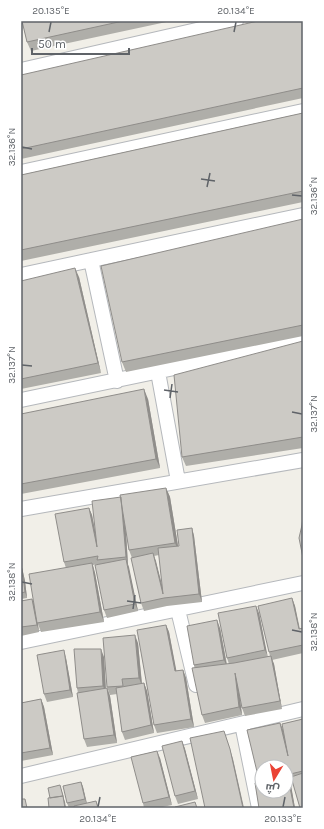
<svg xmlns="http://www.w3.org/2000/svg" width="324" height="829" viewBox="0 0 324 829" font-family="Karla,Cairo,sans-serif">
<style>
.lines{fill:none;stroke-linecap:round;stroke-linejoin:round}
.street-casing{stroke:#b5b8bc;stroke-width:16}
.street{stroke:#fff;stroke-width:14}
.wall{fill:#afaea9;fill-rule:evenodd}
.shaded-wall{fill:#8f8d8a}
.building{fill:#cccac5;stroke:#8f8d8a}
.ticks{fill:none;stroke:#5f6368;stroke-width:1.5}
.neatline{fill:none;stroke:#5f6368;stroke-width:1.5}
.ticks-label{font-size:10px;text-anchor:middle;fill:#5f6368}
</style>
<rect width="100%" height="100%" fill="#f1efe8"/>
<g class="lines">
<g class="street-casing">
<path id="street" d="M21 70 236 21
M21 172 303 111
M91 260 117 381
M21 275 303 215
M158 372 178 481
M21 400 303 341
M21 509 303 460
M178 610 196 685
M21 642 303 583
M242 724 259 808
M21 776 303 709"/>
</g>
<use href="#street" class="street"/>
</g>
<path class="wall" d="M22 21H171L31 51 27 42Z
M303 21V98L21 159V75Z
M303 113V202L21 261V175Z
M303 219V336L126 372 122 362Z
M79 277 101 373 21 389V281Z
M303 341V448L186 466 182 457Z
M148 399 160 468 21 494V414Z
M166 488 170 497 178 546H179L192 528 194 536 202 602 167 606 144 611 141 603 132 558 129 550 126 530 128 565 138 611 107 618 104 610 99 564 93 565 95 573 104 622 41 632 38 624 39 632 21 636V601L32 599 34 606 66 568 64 562 89 508 92 515 95 532 121 497ZM159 555 163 588 154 556Z
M21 563 25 581 27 598 21 599Z
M292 598 295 606 300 629 303 628V653L272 660 274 664 282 709 245 716 242 708 239 694 242 715 205 723 202 715 194 665 220 628 227 664H229L227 658 259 613 267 656H270L269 652Z
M166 625 169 632 176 671 183 670 186 678 194 727 157 733 154 725Z
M138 643 142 683H144L147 691 154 733 125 740 122 732 117 694 110 695 107 687Z
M104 657 106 688H107L110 696 117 743 87 747 84 739 78 693 77 688Z
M66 658 73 697 47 702 44 694Z
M41 699 44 707 53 755 21 761V703Z
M303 719V808H300L293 782H290L295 808H259L255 783 260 782 247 730 280 723 283 730 285 742 282 724ZM262 767H286V791H262Z
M182 741 185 749 198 799 178 804 175 796Z
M160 758 172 805 158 808H144L143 803Z
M81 782 83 787 87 803 96 801 99 808H74V807L69 808 67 803Z"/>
<path class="shaded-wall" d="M75 268 79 277 101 373 98 363Z
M144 389 148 399 160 468 156 459Z
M166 488 170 497 179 552 175 543Z
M121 497 124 504 128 565 126 557Z
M89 508 92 515 100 555 97 547Z
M192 528 194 536 202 602 199 594Z
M153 553 156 561 165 598 163 594Z
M126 559 129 567 138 611 135 604Z
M21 563 25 581 27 598 25 592 23 576 21 568Z
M92 563 95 573 104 622 100 612Z
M292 598 295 606 301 637 299 629Z
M32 599 35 606 39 632 37 625Z
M256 606 259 613 268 658 265 650Z
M217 620 220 628 227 667 224 660Z
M166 625 169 632 178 679 175 671Z
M135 635 138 643 142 686 139 678Z
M101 649 104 657 106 694 103 686Z
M64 650 66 658 73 697 70 690Z
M271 656 274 664 282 709 280 701Z
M183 670 186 678 194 727 191 719Z
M235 673 238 681 242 715 239 707Z
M144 683 147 691 154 733 151 725Z
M107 688 110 696 117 743 114 735Z
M41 699 44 707 53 755 50 748Z
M280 723 283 730 291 764 288 756Z
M224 731 233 759 244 808H243Z
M182 741 185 749 198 799 195 791Z
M157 751 160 758 172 805 169 797Z
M288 777 291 785 295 808H294Z
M81 782 83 787 87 805 85 799Z
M60 785 64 798 63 796 65 802 66 808H65Z"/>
<path class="building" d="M22 21H123L27 42Z
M258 21H303V88L21 149V75Z
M303 113V191L21 250V175Z
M303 219V325L122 362 101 266Z
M75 268 98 363 21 379V281Z
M303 341V437L182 457 174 375Z
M144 389 156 459 21 484V414Z
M166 488 175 543 129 550 120 495Z
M121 497 126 557 97 560 98 556 64 562 55 514 89 508 97 547 92 501Z
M303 517V558L299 538 302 525Z
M192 528 199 594 164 598 141 603 131 558 153 553 163 594 158 548 179 546 177 530Z
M126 559 135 604 104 610 95 565Z
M92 563 100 612 37 623 29 574Z
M21 576H23L25 592 21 593Z
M292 598 299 629 303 628V645L269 652 258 606Z
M32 599 37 625 21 627V601Z
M256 606 265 650 227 658 218 613Z
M217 620 224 660 194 665 187 626Z
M166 625 175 671 183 670 191 719 154 725 137 630Z
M135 635 139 678 122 679 123 686 107 687 103 638Z
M74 649H101L103 686 77 688Z
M64 650 70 690 44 694 37 655Z
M271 656 280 701 242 708 235 673 239 707 202 715 192 668 234 663Z
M144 683 151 725 122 732 116 688Z
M107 688 114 735 84 739 77 693Z
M41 699 50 748 21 753V703Z
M303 719V771L286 775V767H262V780H259L247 730 280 723 288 756 282 724Z
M224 731 230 749 243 808H205L190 738Z
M182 741 195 791 175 796 162 746Z
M157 751 169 797 143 803 131 757Z
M303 773V808H300L291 777Z
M286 777H288L294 808H259L255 783 262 782V791H286Z
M81 782 85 799 67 803 63 786Z
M60 785 63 796 50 798 48 788Z
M63 796 65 808H49L48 798Z
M21 799H25L27 808H21Z
M96 801 98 808H74V806Z
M195 802 197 808H176L175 807Z"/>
<path class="ticks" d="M49 32 51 22M234 32 236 22M22 147 32 149M201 179 215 181M207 187 210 173M292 195 302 196M22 365 32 366M164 390 178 392M170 398 172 384M292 412 302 414M22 582 32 584M127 601 141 603M133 609 135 595M292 630 302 632M98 807 100 797M283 807 285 797"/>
<rect width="324" height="829" fill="none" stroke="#ffffff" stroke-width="44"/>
<g transform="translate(274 779) rotate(190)"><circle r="19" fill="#ffffff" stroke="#bfc1c3"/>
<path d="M0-3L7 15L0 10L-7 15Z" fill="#ea4335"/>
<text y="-6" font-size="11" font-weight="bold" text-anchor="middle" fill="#5f6368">ش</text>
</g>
<path d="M32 48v6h97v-6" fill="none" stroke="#5f6368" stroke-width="2"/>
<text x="38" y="48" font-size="12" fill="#5f6368" stroke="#ffffff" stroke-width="3" paint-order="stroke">50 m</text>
<rect x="22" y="22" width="280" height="785" class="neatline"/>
<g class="ticks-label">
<text x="51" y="14">20.135°E</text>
<text x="236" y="14">20.134°E</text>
<text transform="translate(11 147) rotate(-90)" y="4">32.136°N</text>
<text transform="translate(313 196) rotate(-90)" y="4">32.136°N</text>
<text transform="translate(11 365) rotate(-90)" y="4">32.137°N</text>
<text transform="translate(313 414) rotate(-90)" y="4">32.137°N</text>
<text transform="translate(11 582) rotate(-90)" y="4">32.138°N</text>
<text transform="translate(313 632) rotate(-90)" y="4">32.138°N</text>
<text x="98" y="822">20.134°E</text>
<text x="283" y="822">20.133°E</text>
</g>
</svg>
